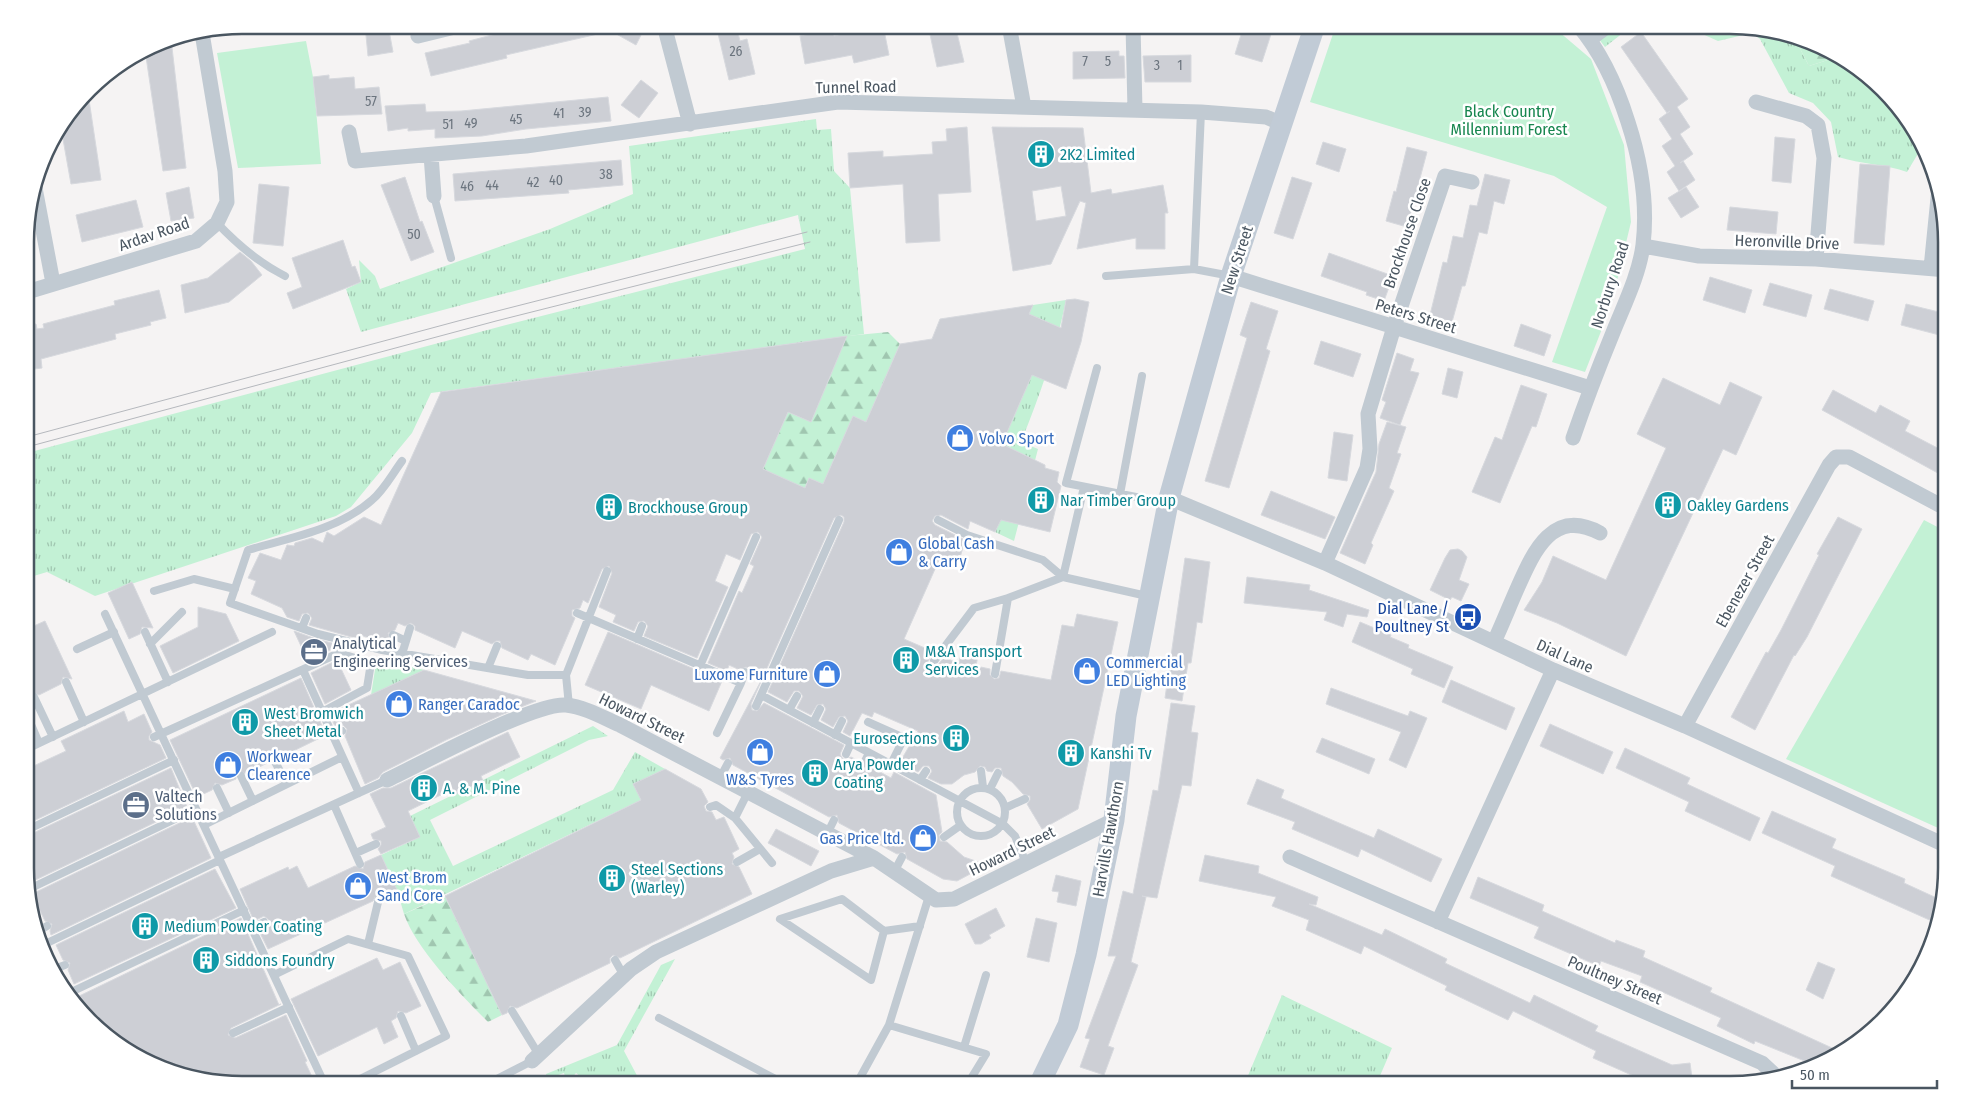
<svg xmlns="http://www.w3.org/2000/svg" width="1972" height="1110" viewBox="0 0 1972 1110" font-family="'Fira Sans Condensed',sans-serif">
<style>
.grass{fill:url(#grass-tufts)}
.forest{fill:url(#forest-firs)}
.park{fill:#c3f1d5}
.building{fill:#cdcfd5;stroke:#d7d9de;fill-rule:evenodd}
.lines{fill:none;stroke-linecap:round;stroke-linejoin:round}
.lane{stroke:#c1cad2;stroke-width:8}
.street{stroke:#c1cad2;stroke-width:15}
.secondary{stroke:#c1cbd6;stroke-width:21}
.tram{stroke:#b5b8bd;stroke-width:1}
.labels{text-anchor:middle;dominant-baseline:central;stroke-width:5;stroke-linejoin:round;paint-order:stroke}
.number-label{font-size:14px;fill:#6b747e}
.street-label{font-size:16px;fill:#4a5661;stroke:#fff}
.park-label{font-size:16px;fill:#17864f;stroke:#fff}
.culture-label{font-size:16px;fill:#0d838f;stroke:#fff;text-anchor:start}
.shop-label{font-size:16px;fill:#366cbe;stroke:#fff;text-anchor:start}
.transit-label{font-size:16px;fill:#164399;stroke:#fff;text-anchor:end}
.service-label{font-size:16px;fill:#4e5e75;stroke:#fff;text-anchor:start}
.rim{fill:none;stroke:#4a5661;stroke-width:2.5}
</style>
<defs>
<pattern id="grass-tufts" width="24" height="20" patternUnits="userSpaceOnUse" patternTransform="scale(1.25)"><rect width="24" height="20" fill="#c3f1d5"/><path d="M3 7l-1-3M5 7V3M7 7l1-3M15 17l-1-3M17 17v-4M19 17l1-3" fill="none" stroke="#a0c6b0"/></pattern>
<pattern id="forest-firs" width="22" height="20" patternUnits="userSpaceOnUse" patternTransform="scale(1.25)"><rect width="22" height="20" fill="#c3f1d5"/><path d="M5 1l3.5 6h-7zM16 11l3.5 6h-7z" fill="#a0c6b0"/></pattern>
</defs>
<rect width="100%" height="100%" fill="#f5f3f3"/>
<path class="grass" d="M1588 25H1633L1605 47Z
M1744 27 1793 35 1809 66 1840 56 1911 122 1922 147 1907 172C1884 164 1861 164 1838 157L1831 122 1813 103 1789 93 1760 39Z
M816 119 817 130 831 129 834 171 850 188 864 334 431 393 412 433 351 507 336 516 95 596 47 572 27 578V453L506 325 805 249 798 215 361 332 346 289 361 282 359 260 375 276 380 289 550 229 633 194 629 146Z
M1066 300C1056 350 1040 395 1021 442L1038 449 1014 541 995 532 1029 457 1002 444 1053 325 1029 314 1033 305Z
M377 657 424 670 371 695Z
M593 726 608 736 589 740 430 820 453 866 613 790 635 752 665 769 634 784 641 800 404 914 397 890 381 855 420 837 410 816Z
M675 959 624 1051 642 1085H591L576 1073 567 1084 564 1073 547 1079 546 1074 617 1045 661 965Z
M1282 995 1392 1048 1376 1085H1244Z"/>
<path class="forest" d="M1682 25C1703 25 1735 19 1752 33L1718 41Z
M1793 35 1838 54 1840 56 1809 66Z
M888 332 900 344 866 422 853 416 823 484 809 478 799 501 779 497 787 480 763 469 788 412 811 422 847 336Z
M445 896 502 1015 488 1022C462 996 416 949 404 914Z"/>
<path class="park" d="M1336 25H1551L1591 59 1624 145 1631 222 1611 306 1585 372 1552 362 1607 207 1554 176 1310 102Z
M306 41 313 77 321 164 238 168 217 53Z
M1924 520 1947 532V832L1786 759Z"/>
<path class="building" d="M365 25H388L393 52 368 56Z
M530 25H646L636 45 611 31 506 55 507 58 431 76 425 53 470 43 469 41Z
M716 25H736L740 41 747 39 755 74 729 80Z
M883 25 889 55 854 63 852 55 805 64 800 36 833 29 834 36Z
M928 25H955L964 62 937 67Z
M1244 25H1264L1273 28 1262 62 1235 54Z
M1641 32 1688 99 1677 107 1690 127 1680 134 1693 154 1680 163 1683 161 1695 180 1679 191 1667 172 1675 166 1662 146 1672 139 1659 119 1670 111 1667 113 1621 47Z
M171 39 186 168 163 171 145 50 159 41Z
M1119 51V56H1124L1125 78 1073 79V52Z
M1191 55V82H1145L1143 56Z
M329 75V79L354 77 355 89 379 87 382 114 317 116 313 77Z
M641 80 658 93 639 118 621 105Z
M88 93 101 180 71 184 61 128Z
M608 97 611 121 526 129 482 136 435 138V129L408 131V128L388 131 385 106 425 104 426 112 461 111Z
M967 127 971 192 938 194 940 241 906 243 903 184 850 188 848 153 883 151V157L933 154 932 142 947 141 946 129Z
M992 127 1083 128 1091 193 1111 189 1112 194 1163 185 1168 213H1165V249H1136V238L1077 249 1086 203 1080 201 1051 264 1013 271ZM1061 186 1066 216 1036 221 1032 191Z
M1775 137 1795 139 1791 183 1772 181Z
M1323 142 1346 149 1339 172 1316 164Z
M1407 147 1427 152 1407 227 1386 221 1394 191 1396 192Z
M621 160 623 185 568 190 569 193 455 201 453 174Z
M1860 164 1890 166 1884 245 1854 243Z
M1485 174 1510 180 1504 204 1494 201 1487 234 1479 232 1465 286H1462L1452 322 1430 315 1443 262 1447 263 1453 236 1463 238 1470 205 1477 206Z
M405 177 420 222 422 221 434 252 411 261 381 185Z
M1292 177 1312 183 1293 239 1274 233Z
M259 184 289 187 283 246 253 243Z
M189 187 194 218 171 221 166 193Z
M1686 187 1699 207 1681 218 1668 198Z
M136 200 143 227 82 242 76 215Z
M1730 207 1778 212 1776 234 1727 230Z
M343 240 352 267 355 266 361 282 293 309 287 293 302 287 292 258Z
M240 252 251 261 262 275 229 302 185 313 181 285 208 278Z
M1329 253 1393 276 1384 301 1366 295 1367 292 1321 276Z
M1710 277 1752 290 1745 313 1703 300Z
M1770 283 1812 295 1806 317 1763 305Z
M1830 289 1874 301 1868 321 1824 309Z
M159 290 166 318 150 322 151 325 115 334 116 339 41 359 42 368 27 370V324H36L37 329 44 328 43 324 115 305 114 301Z
M1075 299 1089 302 1081 342 1066 389 1032 375 1002 444 1045 465V468L1059 472 1057 482 1061 486 1050 532 1001 520 995 532 970 521 968 529 941 515 935 516 932 521 935 525 965 540 958 565 939 560 904 639 934 652 928 661 933 666 938 665 944 657 959 664 961 652 978 655 976 666 990 669V675L994 679 999 678 1001 671 1051 680 1062 625 1074 627 1077 614 1118 622 1078 809 1042 829 1027 804 1030 800V796L1023 794 1012 782 1003 776 1001 768H995L992 772 987 771 985 767 980 766 975 772 964 775 952 784H941L928 778 932 771 929 766H923L918 772 900 762 918 731 874 712 872 717 862 713 850 736 843 732 848 721 845 716 839 717 833 727 821 720 826 709 823 704 817 705 811 715 797 708 803 696 799 691H794L787 702 768 692 844 522V517L841 515 834 518 751 704 752 710 757 711 764 703 844 745 840 754 842 758 847 759 851 757 859 761 861 768 869 766 891 778 894 772 936 795 942 832 939 835 940 841 947 842 964 857 987 865 957 881 943 879 907 859 905 852 897 854 839 823 837 815 829 817 733 765 730 758 723 760 720 758 762 679 750 674V669L746 667 740 670 729 665 727 671 708 663 739 591 742 593 754 566 750 564 762 537 758 532 751 534 740 560 726 554 715 581 728 587 697 658 644 636 648 626 644 621 638 622 634 631 613 622 616 615 599 607 612 573 609 566 602 569 588 603 583 600 580 608 572 610V616L575 618 555 665 531 654 528 660 502 648 500 641H496L492 644 462 631 455 648 415 630V626L411 623 405 626 398 623 395 630 388 633 390 640 388 645 383 644 361 635 355 638 309 625 312 618 308 613 302 614 299 621 287 617 282 608 251 594 256 581 248 578 260 553 281 560 287 545 294 546 295 543 312 538 323 543 327 532 334 536 364 517 381 525 441 392 847 336 811 422 788 412 763 469 805 488 809 478 823 484 853 416 866 422 900 344 932 339 940 319 1033 305 1029 314 1061 328 1066 300Z
M1251 302 1278 311 1266 349 1270 351 1229 488 1205 481 1247 338 1240 335Z
M1906 304 1947 314V337L1901 325Z
M1521 324 1551 335 1544 356 1514 346Z
M1321 341 1361 354 1353 377 1314 364Z
M1397 353 1414 359 1410 371 1419 373 1400 425 1380 418 1386 402 1382 400Z
M1448 368 1463 372 1457 398 1442 394Z
M1663 378 1720 405 1730 382 1762 397 1736 455 1723 449 1626 656 1557 623 1524 610 1542 582 1553 556 1606 580 1666 448 1637 434Z
M1521 385 1547 394 1536 427 1532 426 1500 503 1472 492 1495 437 1502 440Z
M1833 390 1876 413 1880 405 1910 421 1905 431 1947 453V478L1822 410Z
M1387 422 1406 427 1397 453 1401 454 1389 488 1394 491 1371 543 1373 545 1365 564 1340 553 1376 472 1379 444Z
M1334 432 1353 435 1347 481 1328 478Z
M1271 491 1335 517 1325 539 1261 515Z
M1838 517 1862 529 1807 637 1795 656 1794 655 1755 730 1731 717 1766 652 1768 653 1781 630 1819 555 1817 554Z
M1458 549 1462 551 1467 557 1459 580 1469 584 1461 601 1452 597 1450 600 1430 590 1445 558 1450 550Z
M1185 558 1210 562 1202 623 1197 622 1191 663H1188L1182 701 1165 698Z
M1247 577 1310 585 1309 590 1369 610 1367 617 1347 614 1343 627 1324 620 1327 612 1244 603Z
M132 582 153 628 142 627 140 634 129 639 108 593Z
M198 607 226 614 239 641 173 673 160 646 198 627Z
M45 621 72 679 63 677 61 684 39 695 32 692 27 700V629Z
M1360 622 1391 635 1390 637 1409 645 1408 648 1453 667 1444 688 1411 674 1413 669 1352 642Z
M294 631 316 639 340 645 308 661Z
M608 632 722 681 709 711 651 685 641 709 585 685Z
M337 660 351 690 325 704 311 673Z
M424 670 536 701 501 715 446 740 383 772 378 778 365 784 345 736 347 729 343 725 336 728 329 714Z
M301 678 326 735 279 758 272 755 269 762 246 774 239 771 236 773V779L222 785 215 783 212 790 197 797 170 740Z
M1451 680 1515 708 1506 730 1442 702Z
M1331 688 1408 716 1410 711 1427 718 1406 768 1389 760 1401 732 1326 704Z
M1171 703 1195 706 1191 732 1198 733 1191 786 1182 785 1157 898 1142 896 1146 897 1131 962 1138 965 1108 1046 1114 1048 1104 1075 1080 1067 1090 1039 1085 1038 1116 956H1108L1123 891 1133 894 1153 790 1158 791Z
M124 711 128 722 144 714 152 732 149 736V740L160 745 166 758 27 824V769L66 751 61 741Z
M1550 724 1613 752 1603 774 1540 746Z
M508 732 520 757 481 776 483 781 454 795 451 790 408 811 420 837 381 854 378 849 381 845V841L373 839 371 834 386 827 370 794 383 788H391Z
M1322 738 1375 759 1369 774 1316 752Z
M1625 748 1690 778 1687 784 1760 818 1750 841 1685 811 1689 802 1616 768Z
M171 768 187 807 27 884V836Z
M665 769 701 789 708 802 704 806 706 811 712 812 716 820 724 817 739 849 732 853 734 857 732 864 739 867 752 894 620 958 613 955 610 958V963L517 1008 510 1006 507 1013 502 1015 445 896 641 800 633 784Z
M1257 779 1284 790 1281 798 1374 838 1378 829 1442 859 1431 882 1361 849 1358 857 1292 829 1295 822 1247 804Z
M1772 811 1836 839 1832 848 1905 879 1904 883 1941 900 1934 922 1831 876 1835 866 1762 833Z
M192 817 211 858 51 935 50 931 52 924 45 921 32 894Z
M776 829 819 851 811 866 768 843Z
M381 855 397 890 384 895 377 893 373 901 268 949 259 931 268 925 269 920 264 916 254 921 240 889 288 867 289 870 297 866 308 888 355 866 363 869 365 862Z
M1205 855 1259 866 1258 873 1318 897 1316 905 1309 904 1382 935 1385 929 1447 959 1445 963 1530 1003 1534 995 1598 1026 1595 1031 1672 1065 1690 1063 1693 1085H1654L1593 1058 1596 1051 1513 1011 1508 1020 1445 990 1447 986 1364 946 1361 954 1306 930 1309 920 1272 906 1276 897 1199 881Z
M215 869 236 908 74 984 68 970 70 963 63 960 56 945Z
M1056 875 1081 881 1076 906 1057 902 1059 892 1052 891Z
M1478 877 1544 905 1542 911 1615 943 1616 940 1645 951 1643 957 1712 988 1710 992 1843 1053 1812 1064 1755 1041 1754 1044 1717 1026 1721 1018 1640 982 1642 976 1601 961 1599 966 1534 938 1539 927 1470 898Z
M996 908 1005 926 989 935 991 938 981 944H975L965 924Z
M241 918 279 1005 281 1004 231 1028 228 1035 235 1038 286 1015 307 1061 305 1062 316 1085H242L186 1078 134 1056 73 999Z
M1036 918 1057 923 1049 962 1027 957Z
M377 958 383 970 400 962 421 1006 406 1013 398 1011 396 1018 391 1021 398 1037 384 1044 377 1027 318 1056 291 999Z
M1818 962 1835 969 1823 999 1806 990Z"/>
<g class="lines">
<path class="lane" d="M1592 42 1615 25
M434 196 451 258
M217 223C236 243 259 263 285 276
M1194 269 1201 112
M1106 276 1194 269 1231 276
M1097 368 1066 483 1166 503
M402 461C393 473 384 490 372 500 338 530 289 538 248 550L230 603 318 634 382 650 528 675H566
M1084 487 1063 577 1147 596
M1120 494 1142 376
M839 520 761 695 1003 824 1015 836 1026 863
M938 520 967 535 1043 560 1063 577 1008 598 995 674
M154 591 194 579 235 589
M577 613 741 683 717 733
M105 614 325 1085
M302 628 306 618
M145 632 168 682
M393 635 406 641
M637 639 642 626
M150 644 182 612
M77 649 114 632
M402 654 410 628
M934 661 974 608 1008 598
M700 666 756 537
M488 668 497 646
M303 670 359 793
M66 682 84 722
M741 683 745 672
M34 697 53 737
M569 706 566 675 607 571
M756 706 761 695
M789 710 797 696
M27 715 39 743
M868 722 904 738 891 764
M813 723 820 709
M835 735 842 721
M333 736 342 731
M154 737 339 653 371 663 367 688 322 712
M27 749 272 632
M846 754 851 743
M274 760 287 784
M864 763 869 753
M981 771 983 787
M241 776 253 801
M720 778 728 763
M920 780 926 771
M957 812a24 24 0 1 1 48 0a24 24 0 1 1-48 0Z
M217 788 229 813
M990 789 998 773
M334 805 360 864
M710 807 716 805 735 818 747 794
M1005 808 1025 799
M735 818 772 863
M204 825 342 757
M27 830 174 760
M827 834 834 820
M944 837 961 825
M356 853 376 844
M219 857 387 780
M737 862 760 849
M894 872 902 857
M27 890 196 809
M252 928 264 922
M40 930 47 926
M884 931 871 980 780 919 842 899 884 931 920 926
M45 944 220 860
M368 944 379 898
M615 960 624 976
M54 969 65 965
M274 975 348 939 408 956 446 1036 348 1085
M67 994 244 910
M512 1011 539 1055
M401 1016 416 1051
M659 1018 787 1085
M889 1025 986 1054 967 1085
M233 1033 289 1007
M964 1047 986 975
M485 1085 532 1061
M856 1085 889 1025 929 896"/>
<path class="street" d="M664 25 690 124
M1009 25 1024 107
M1133 25 1135 110
M418 36 463 25
M1756 102 1806 116 1818 125 1824 158 1816 259
M349 132 355 161 526 146 838 102 1201 112 1266 117 1282 124
M431 155 434 196
M35 188 53 283
M1643 246 1699 256 1816 259 1947 270
M1931 268 1939 188
M1231 276 1590 388
M27 292 196 241 217 223 227 202 225 171 202 33
M1573 438C1585 403 1598 369 1612 335 1623 307 1639 276 1643 245 1648 203 1641 162 1628 122 1617 87 1602 53 1578 25
M1169 498 1325 563 1553 670 1685 726 1947 846
M1325 563 1367 468 1370 449 1368 414 1394 327 1445 176 1472 182
M1494 642C1502 625 1509 607 1517 589 1533 553 1552 507 1600 533
M1685 726 1829 465 1836 457H1849L1947 509
M387 780C421 764 535 702 566 705 585 707 602 717 620 725L874 858 936 900 954 899 1114 820
M1290 857 1762 1063 1775 1075
M1438 922 1553 670
M532 1061 631 969 656 952 831 871 874 858"/>
<path class="secondary" d="M1039 1085 1068 1025 1086 955 1114 820 1126 716 1169 498 1231 276 1315 25"/>
<path class="tram" d="M27 437 458 321 807 232
M27 447 496 321 810 242"/>
</g>
<defs>
<g id="building-disc" transform="scale(1.4375)"><circle r="9.5" fill="#0f9aa8" stroke="#fff"/><path d="M-4-6H4V6H1V3H-1V6H-4ZM-2.5-4.3h1.7v1.8h-1.7ZM.8-4.3h1.7v1.8H.8ZM-2.5-1h1.7V.8h-1.7ZM.8-1h1.7V.8H.8Z" fill="#fff"/></g>
<g id="shop-disc" transform="scale(1.4375)"><circle r="9.5" fill="#3f7fe0" stroke="#fff"/><path d="M-5-2.5h2.3a2.7 3.5 0 0 1 5.4 0H5L5.5 6h-11ZM-1.5-2.5h3a1.5 2.3 0 0 0-3 0Z" fill="#fff"/></g>
<g id="bus-disc" transform="scale(1.4375)"><circle r="9.5" fill="#1a4fb4" stroke="#fff"/><path d="M-5-6H5V4H4V6H2V4H-2V6H-4V4H-5ZM-3.5-4V0h7V-4ZM-3.5 1.2v1.5H-2V1.2ZM2 1.2v1.5H3.5V1.2Z" fill="#fff"/></g>
<g id="office-disc" transform="scale(1.4375)"><circle r="9.5" fill="#5c6f8a" stroke="#fff"/><path d="M-6-3h4V-5.5h4V-3h4V5H-6ZM-1-4.5V-3h2v-1.5ZM-6 0V1H6V0Z" fill="#fff"/></g>
</defs>
<g fill-rule="evenodd">
<use href="#building-disc" x="1041" y="154"/>
<use href="#shop-disc" x="960" y="438"/>
<use href="#building-disc" x="1041" y="500"/>
<use href="#building-disc" x="1668" y="505"/>
<use href="#building-disc" x="609" y="507"/>
<use href="#shop-disc" x="899" y="552"/>
<use href="#bus-disc" x="1468" y="617"/>
<use href="#office-disc" x="314" y="652"/>
<use href="#building-disc" x="906" y="660"/>
<use href="#shop-disc" x="1087" y="671"/>
<use href="#shop-disc" x="827" y="674"/>
<use href="#shop-disc" x="399" y="704"/>
<use href="#building-disc" x="245" y="722"/>
<use href="#building-disc" x="956" y="738"/>
<use href="#shop-disc" x="760" y="752"/>
<use href="#building-disc" x="1071" y="753"/>
<use href="#shop-disc" x="228" y="765"/>
<use href="#building-disc" x="815" y="773"/>
<use href="#building-disc" x="424" y="788"/>
<use href="#office-disc" x="136" y="805"/>
<use href="#shop-disc" x="923" y="838"/>
<use href="#building-disc" x="612" y="878"/>
<use href="#shop-disc" x="358" y="886"/>
<use href="#building-disc" x="145" y="926"/>
<use href="#building-disc" x="206" y="960"/>
</g>
<g class="labels">
<g class="number-label">
<text x="736" y="51">26</text>
<text x="1085" y="61">7</text>
<text x="1108" y="61">5</text>
<text x="1157" y="65">3</text>
<text x="1180" y="65">1</text>
<text x="371" y="101">57</text>
<text x="585" y="112">39</text>
<text x="559" y="113">41</text>
<text x="516" y="119">45</text>
<text x="471" y="123">49</text>
<text x="448" y="124">51</text>
<text x="606" y="174">38</text>
<text x="556" y="180">40</text>
<text x="533" y="182">42</text>
<text x="492" y="185">44</text>
<text x="467" y="186">46</text>
<text x="414" y="234">50</text>
</g>
<g class="street-label">
<text transform="translate(856 87) rotate(-1)">Tunnel Road</text>
<text transform="translate(1407 233) rotate(-71)">Brockhouse Close</text>
<text transform="translate(154 234) rotate(-19)">Ardav Road</text>
<text transform="translate(1787 242) rotate(2)">Heronville Drive</text>
<text transform="translate(1237 260) rotate(-72)">New Street</text>
<text transform="translate(1610 285) rotate(-72)">Norbury Road</text>
<text transform="translate(1416 316) rotate(17)">Peters Street</text>
<text transform="translate(1745 581) rotate(-61)">Ebenezer Street</text>
<text transform="translate(1565 656) rotate(24)">Dial Lane</text>
<text transform="translate(642 718) rotate(26)">Howard Street</text>
<text transform="translate(1108 839) rotate(-80)">Harvills Hawthorn</text>
<text transform="translate(1012 851) rotate(-26)">Howard Street</text>
<text transform="translate(1615 980) rotate(23)">Poultney Street</text>
</g>
<g class="park-label">
<text x="1509" y="111">Black Country<tspan x="1509" dy="18">Millennium Forest</tspan></text>
</g>
<g class="culture-label">
<text x="1060" y="154">2K2 Limited</text>
<text x="1060" y="500">Nar Timber Group</text>
<text x="1687" y="505">Oakley Gardens</text>
<text x="628" y="507">Brockhouse Group</text>
<text x="925" y="651">M&amp;A Transport<tspan x="925" dy="18">Services</tspan></text>
<text x="264" y="713">West Bromwich<tspan x="264" dy="18">Sheet Metal</tspan></text>
<text x="937" y="738" text-anchor="end">Eurosections</text>
<text x="1090" y="753">Kanshi Tv</text>
<text x="834" y="764">Arya Powder<tspan x="834" dy="18">Coating</tspan></text>
<text x="443" y="788">A. &amp; M. Pine</text>
<text x="631" y="869">Steel Sections<tspan x="631" dy="18">(Warley)</tspan></text>
<text x="164" y="926">Medium Powder Coating</text>
<text x="225" y="960">Siddons Foundry</text>
</g>
<g class="shop-label">
<text x="979" y="438">Volvo Sport</text>
<text x="918" y="543">Global Cash<tspan x="918" dy="18">&amp; Carry</tspan></text>
<text x="1106" y="662">Commercial<tspan x="1106" dy="18">LED Lighting</tspan></text>
<text x="808" y="674" text-anchor="end">Luxome Furniture</text>
<text x="418" y="704">Ranger Caradoc</text>
<text x="247" y="756">Workwear<tspan x="247" dy="18">Clearence</tspan></text>
<text x="760" y="779" text-anchor="middle">W&amp;S Tyres</text>
<text x="904" y="838" text-anchor="end">Gas Price ltd.</text>
<text x="377" y="877">West Brom<tspan x="377" dy="18">Sand Core</tspan></text>
</g>
<g class="transit-label">
<text x="1449" y="608">Dial Lane /<tspan x="1449" dy="18">Poultney St</tspan></text>
</g>
<g class="service-label">
<text x="333" y="643">Analytical<tspan x="333" dy="18">Engineering Services</tspan></text>
<text x="155" y="796">Valtech<tspan x="155" dy="18">Solutions</tspan></text>
</g>
</g>
<path d="M0 0H1972V1110H0ZM242 34H1730A208 208 0 0 1 1938 242V868A208 208 0 0 1 1730 1076H242A208 208 0 0 1 34 868V242A208 208 0 0 1 242 34Z" fill="#fff" fill-rule="evenodd"/>
<path class="rim" d="M242 34H1730A208 208 0 0 1 1938 242V868A208 208 0 0 1 1730 1076H242A208 208 0 0 1 34 868V242A208 208 0 0 1 242 34Z"/>
<path d="M1792 1080v8h145v-8" fill="none" stroke="#4a5661" stroke-width="2.5"/>
<text x="1800" y="1080" font-size="15" fill="#4a5661" stroke="#ffffff" stroke-width="4" paint-order="stroke">50 m</text>
</svg>
